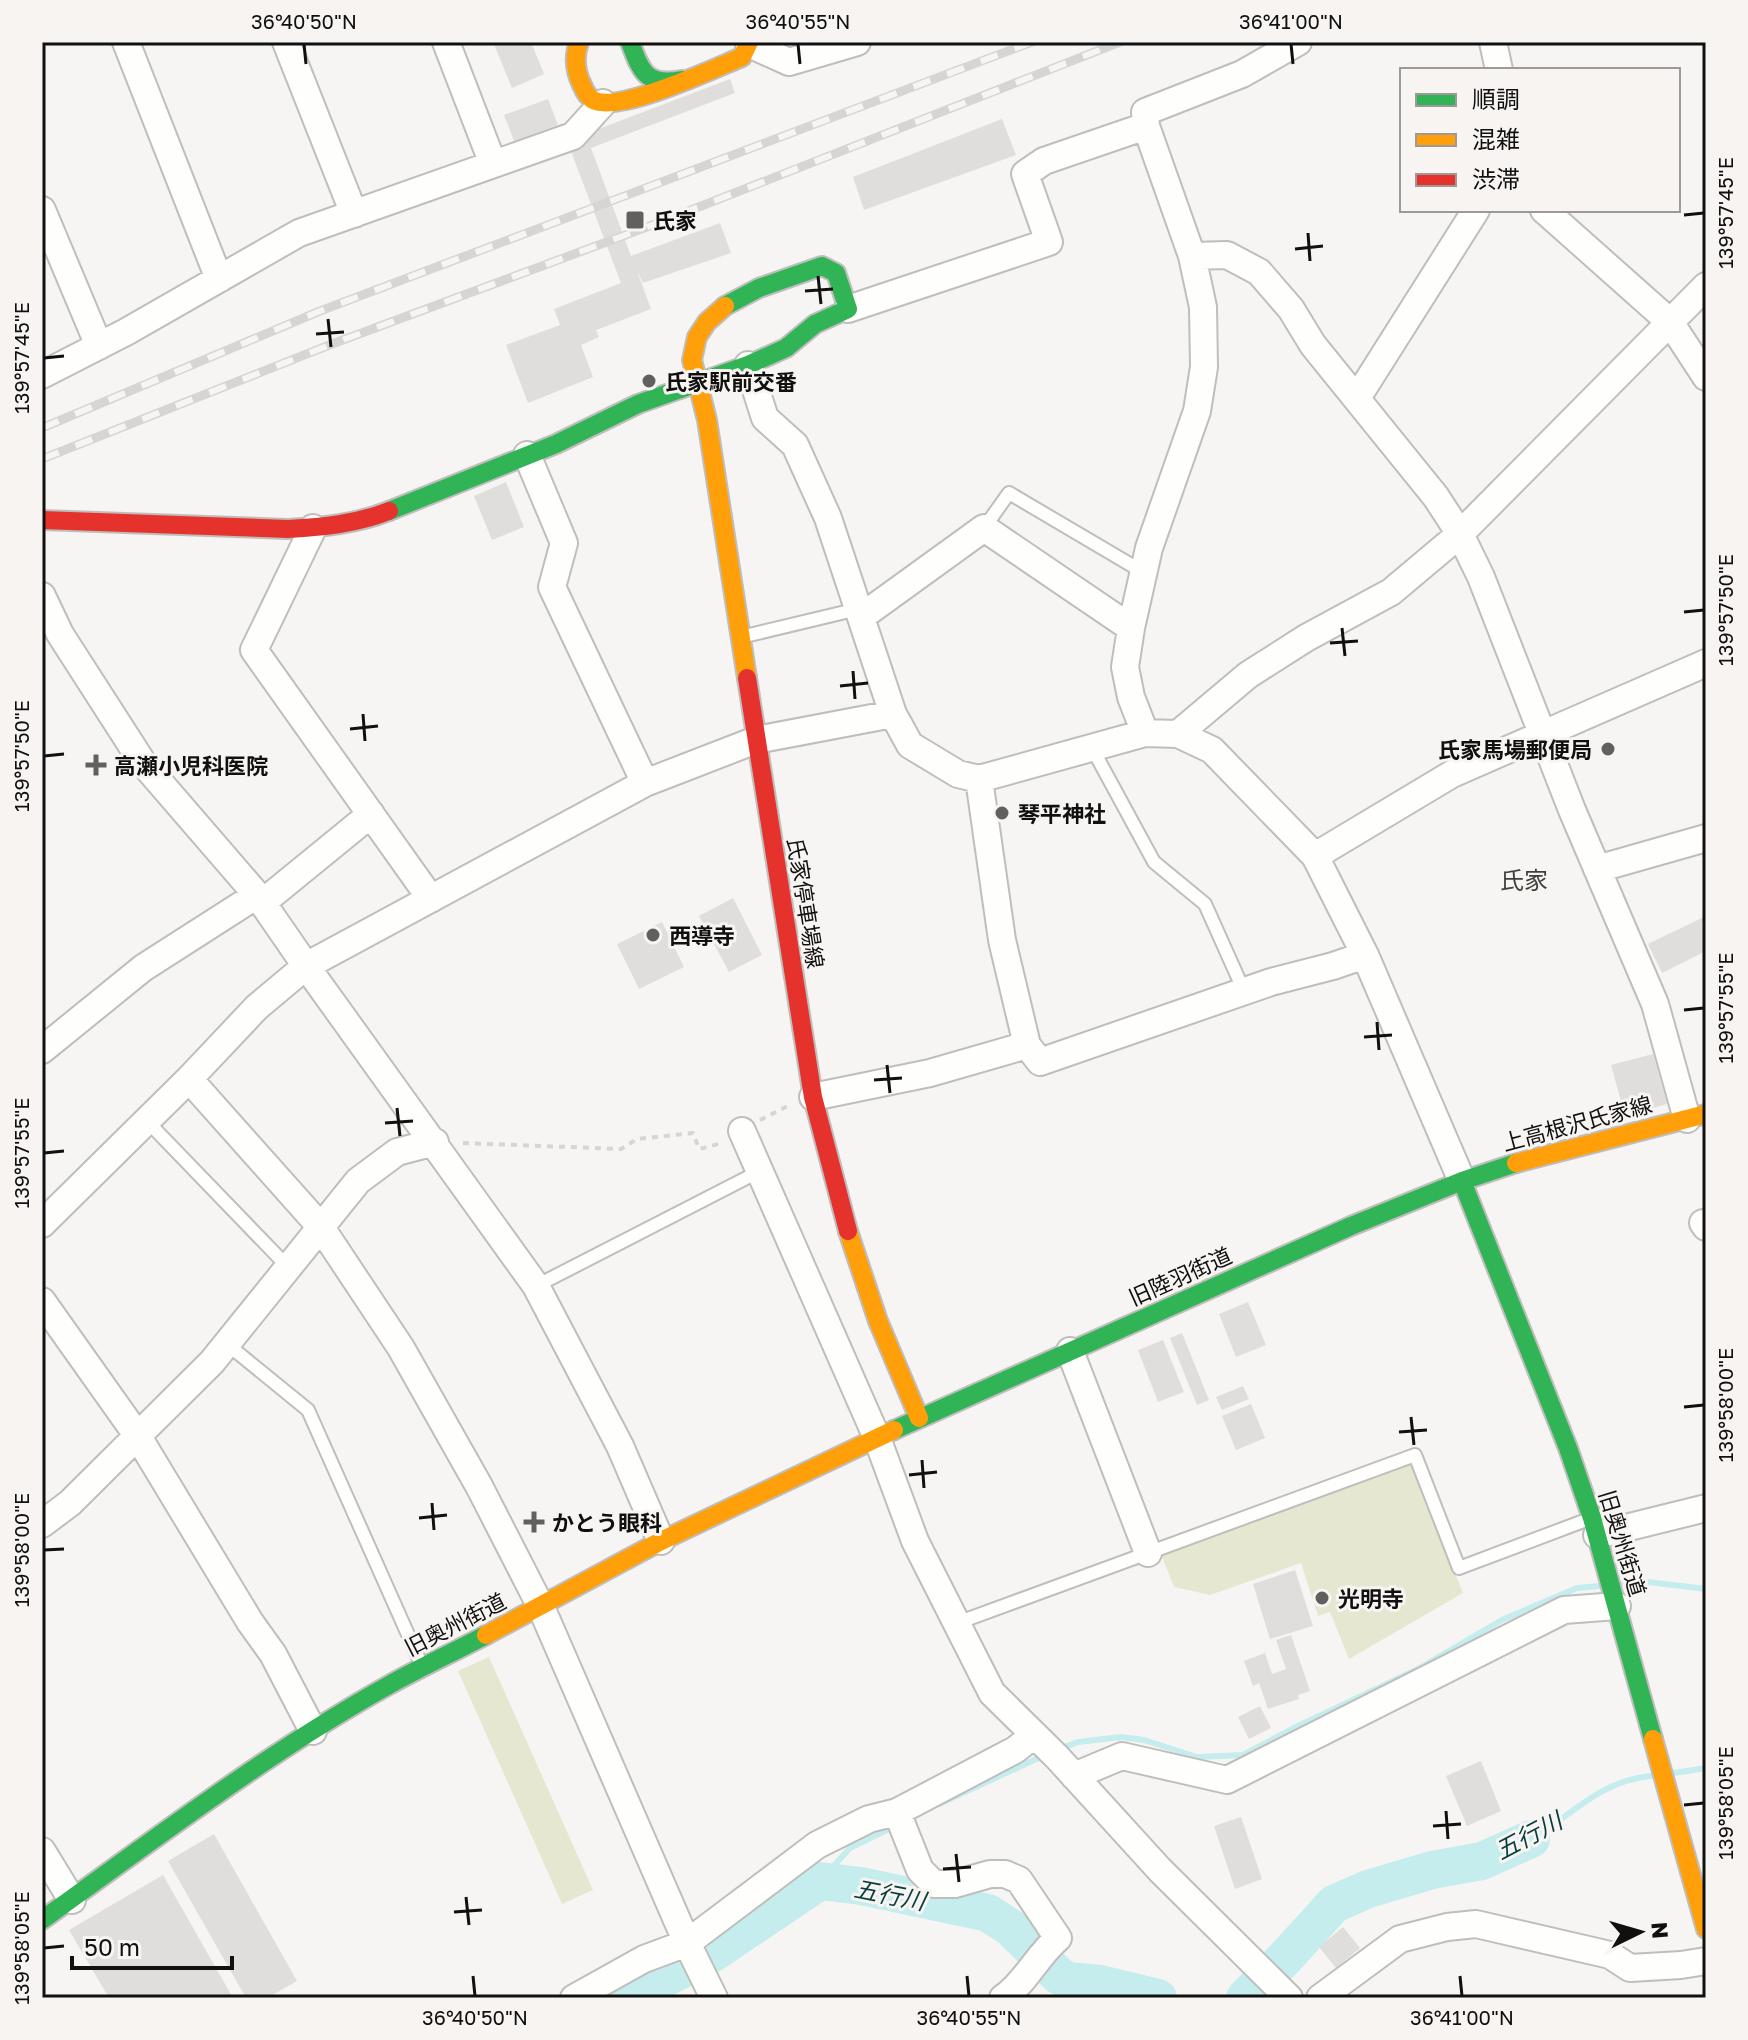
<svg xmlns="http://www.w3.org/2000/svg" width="1748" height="2040" viewBox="0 0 1748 2040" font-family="'Golos Text','Noto Sans JP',sans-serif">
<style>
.green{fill:#e6e7d1}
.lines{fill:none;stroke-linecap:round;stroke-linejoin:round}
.stream{stroke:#c5eded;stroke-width:6}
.river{stroke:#c5eded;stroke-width:38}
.building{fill:#dfdedc}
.lane-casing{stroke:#bfbebd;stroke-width:16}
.street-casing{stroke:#bfbebd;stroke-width:30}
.fast-casing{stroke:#bfbebd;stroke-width:22}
.slow-casing{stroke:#bfbebd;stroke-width:22}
.jam-casing{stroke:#bfbebd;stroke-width:22}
.path{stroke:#d6d5d4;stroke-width:4;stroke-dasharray:6 6;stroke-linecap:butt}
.lane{stroke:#fefefd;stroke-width:12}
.street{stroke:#fefefd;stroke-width:26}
.fast{stroke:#30b455;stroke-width:18}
.slow{stroke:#ff9f0a;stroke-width:18}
.jam{stroke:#e5322d;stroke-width:18}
.rail-casing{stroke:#d6d5d4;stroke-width:9}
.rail{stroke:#f8f4f2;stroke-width:6;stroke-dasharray:18;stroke-linecap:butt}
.ticks{fill:none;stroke:#111010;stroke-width:3}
.poi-dot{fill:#62605f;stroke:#f8f4f2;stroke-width:3}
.labels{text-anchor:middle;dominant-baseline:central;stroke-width:6;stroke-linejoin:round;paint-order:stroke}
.poi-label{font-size:22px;font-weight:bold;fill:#111010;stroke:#f8f4f2;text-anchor:start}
.street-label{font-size:22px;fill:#111010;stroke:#f8f4f2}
.neighbourhood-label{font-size:24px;fill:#413f3d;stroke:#f8f4f2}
.water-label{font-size:24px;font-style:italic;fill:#053e3f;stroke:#f8f4f2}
.neatline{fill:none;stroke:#111010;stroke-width:3}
.ticks-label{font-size:20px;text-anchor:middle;fill:#111010}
</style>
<rect width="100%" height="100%" fill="#f7f5f3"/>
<path class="green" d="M1411 1462 1463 1593 1349 1659 1330 1612 1318 1616 1301 1563 1210 1595 1174 1587 1161 1554Z
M489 1657 593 1890 562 1904 458 1671Z"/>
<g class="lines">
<path class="stream" d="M1622 1583 1640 1581 1706 1589
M1059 1749 1078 1742 1121 1737 1144 1740 1197 1757 1243 1755 1298 1726 1418 1669 1502 1620 1577 1588 1599 1586
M1674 1773 1706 1768
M939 1804 1045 1755
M1531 1839C1573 1815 1599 1781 1651 1776
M820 1881 850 1848 897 1825"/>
<path class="river" d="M627 1998 713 1953 820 1881 861 1886 988 1913 1011 1928 1058 1975 1068 1981 1100 1984 1158 1998
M1245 1998 1285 1958 1334 1904 1368 1889 1432 1870 1482 1861 1531 1839"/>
</g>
<path class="building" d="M493 42H531L544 74 512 88Z
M730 79 735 93 591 148 631 256 720 223 731 253 643 283 637 271 651 309 596 330 599 337 581 345 593 377 528 403 506 345 560 325 554 309 621 283 567 141Z
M548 99 558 125 514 141 504 115Z
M1002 119 1016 155 864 210 853 177Z
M506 482 524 527 492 540 474 496Z
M733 898 762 955 729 972 699 916Z
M1706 916V951L1662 973 1648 944Z
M662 922 684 967 639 989 617 944Z
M1653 1054 1667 1104 1625 1116 1611 1065Z
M1248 1302 1266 1345 1236 1357 1219 1314Z
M1182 1333 1209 1400 1197 1405 1170 1338Z
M1163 1340 1184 1392 1158 1402 1138 1350Z
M1243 1386 1249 1399 1222 1410 1216 1397Z
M1251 1404 1265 1438 1236 1450 1222 1416Z
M1295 1570 1313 1626 1270 1639 1253 1584Z
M1291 1635 1310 1691 1298 1695 1299 1699 1268 1709 1259 1683 1253 1686 1244 1661 1265 1653 1272 1674 1286 1669 1276 1640Z
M1260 1706 1271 1728 1249 1739 1238 1717Z
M1481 1761 1501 1811 1467 1826 1446 1776Z
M1241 1817 1262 1879 1235 1889 1214 1826Z
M214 1834 297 1981 267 1998H246L168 1861Z
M163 1875 233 1998H109L69 1930Z
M1343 1927 1360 1948 1336 1968 1319 1947Z"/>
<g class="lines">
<g class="lane-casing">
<path id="lane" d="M984 528 1009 493 1143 572
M745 636 858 609
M1092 748 1154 862 1205 904 1244 991
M147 1121 288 1267
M536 1286 760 1171
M227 1344 308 1410 422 1666
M957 1623 1415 1455 1459 1568 1589 1519"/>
</g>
<g class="street-casing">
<path id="street" d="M126 42 219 279
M286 42 354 214
M446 42 493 164
M1493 42 1499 70
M749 44 789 62 857 42
M1146 126 1145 112 1242 74 1298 42
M42 210 99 346
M1544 210 1670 322 1706 377
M1192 256 1227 255 1259 272 1291 309 1313 345 1436 497 1460 534 1481 577 1572 810 1655 1004 1687 1119
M848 309 1049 242 1025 174 1044 161 1146 126 1192 256 1203 307 1204 367 1197 411 1149 548 1131 628 1125 667 1131 697 1145 733
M748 365 765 418 795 445 828 518 893 714 910 745 958 774 979 779 1145 733 1178 734 1212 750 1315 856 1365 955 1462 1181
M42 375 126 332 299 233 573 136 603 103
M1357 398 1476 210
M527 455 564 543 552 587 645 783
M313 528 254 650 431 899
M42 596 60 634 143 763 257 895 306 966 645 783 756 740 893 714
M861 617 984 528 1131 628
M1178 734 1248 675 1306 638 1391 592 1460 534 1706 286
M979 779 1002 940 1027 1045 1040 1062 1271 982 1333 966 1365 955
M1315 856 1452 774 1706 663
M1597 869 1706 838
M262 903 371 814
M42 1050 143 968 257 895
M189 1079 320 1226 401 1348 479 1486 541 1607 687 1943 714 1998
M813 1097 930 1073 1027 1045
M742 1131 877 1438 915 1541 992 1693 1057 1757 1160 1870 1289 1998
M1703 1223 1706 1227
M42 1224 189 1079 257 1007 306 966 536 1286 620 1446 661 1541
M42 1301 137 1435 250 1622 273 1654 313 1731
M1070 1351 1148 1553
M42 1524 70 1503 212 1362 358 1181 397 1152 435 1142
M1597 1535 1706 1508
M1074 1776 1122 1756 1227 1780 1564 1610 1617 1606
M897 1812 920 1870 934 1884H955L990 1874H1005L1019 1880 1058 1938C1037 1956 1025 1983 1003 1998
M42 1851 72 1900
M574 1998 644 1959 687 1943 817 1845 869 1819 897 1812 1015 1750 1033 1736
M1320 1998 1400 1939 1447 1927 1476 1924 1610 1955 1630 1968 1681 1965 1706 1961"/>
</g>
<g class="fast-casing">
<path id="fast" d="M630 42C641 72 647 87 682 80
M389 511 556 444 638 404 748 365 786 348 815 324 848 309 836 273 822 266 759 288 725 306
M1462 1181 1568 1448 1592 1518 1653 1739
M894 1430 1351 1226 1462 1181 1516 1163
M42 1920C155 1839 267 1753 389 1685 421 1667 454 1652 486 1635"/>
</g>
<g class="slow-casing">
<path id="slow" d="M579 42C574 56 575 71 582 85 584 90 588 97 593 100 618 114 715 68 742 57L749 42
M725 306 707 322 697 337 692 360 707 420 747 678
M1516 1163 1706 1114
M848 1231 878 1321 919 1418
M486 1635 661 1541 894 1430
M1653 1739 1706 1929"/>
</g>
<g class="jam-casing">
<path id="jam" d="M42 520 288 529C323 527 356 524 389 511
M747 678 813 1097 848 1231"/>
</g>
<path class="path" d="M760 1120 788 1106
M463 1143 621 1149 637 1139 693 1133 699 1149 722 1143"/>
<use href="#lane" class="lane"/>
<use href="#street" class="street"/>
<use href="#fast" class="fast"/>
<use href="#slow" class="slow"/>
<use href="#jam" class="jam"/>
<g class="rail-casing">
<path id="rail" d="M42 428 320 311 1032 42
M42 459 332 344 663 221 1120 42"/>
</g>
<use href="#rail" class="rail"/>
</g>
<path class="ticks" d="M304 44 306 64M798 44 800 64M1291 44 1293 64M1684 215 1704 213M1308 233 1310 261M1295 249 1323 246M818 276 821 304M805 291 833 289M328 319 331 347M316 334 344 332M44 358 64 356M1684 612 1704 610M1342 628 1345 656M1330 643 1358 641M853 671 855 699M840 686 868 683M363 714 365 741M350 729 378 726M44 756 64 754M1684 1010 1704 1008M1377 1022 1379 1050M1364 1037 1392 1035M887 1065 890 1093M874 1080 902 1078M397 1108 400 1136M385 1123 413 1121M44 1153 64 1151M1684 1407 1704 1405M1411 1417 1414 1445M1399 1432 1427 1430M922 1460 924 1488M909 1475 937 1472M432 1503 434 1530M419 1518 447 1515M44 1550 64 1549M1684 1805 1704 1803M1446 1811 1448 1839M1433 1826 1461 1824M956 1854 959 1882M943 1869 971 1867M466 1897 469 1925M454 1912 482 1910M44 1948 64 1946M473 1976 475 1996M967 1976 969 1996M1460 1976 1462 1996"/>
<g class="poi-dot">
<rect x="625" y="210" width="20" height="20" rx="4"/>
<circle cx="649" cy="381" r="8"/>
<circle cx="1608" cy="749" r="8"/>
<path d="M92 753h8v8h8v8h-8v8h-8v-8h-8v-8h8z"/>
<circle cx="1002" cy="813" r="8"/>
<circle cx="653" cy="935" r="8"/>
<path d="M530 1510h8v8h8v8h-8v8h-8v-8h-8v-8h8z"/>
<circle cx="1322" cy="1598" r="8"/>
</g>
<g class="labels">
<g class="poi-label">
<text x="653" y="220">氏家</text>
<text x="665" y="381">氏家駅前交番</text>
<text x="1592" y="749" text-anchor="end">氏家馬場郵便局</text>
<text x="114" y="765">高瀬小児科医院</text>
<text x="1018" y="813">琴平神社</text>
<text x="669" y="935">西導寺</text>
<text x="552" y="1522">かとう眼科</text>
<text x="1338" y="1598">光明寺</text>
</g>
<g class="street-label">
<text transform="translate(806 903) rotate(81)">氏家停車場線</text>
<text transform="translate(1577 1123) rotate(-15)">上高根沢氏家線</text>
<text transform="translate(1180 1276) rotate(-24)">旧陸羽街道</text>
<text transform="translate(1623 1543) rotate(73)">旧奥州街道</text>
<text transform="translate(455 1624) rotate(-27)">旧奥州街道</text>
</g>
<g class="neighbourhood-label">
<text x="1524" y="879">氏家</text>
</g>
<g class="water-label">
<text transform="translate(1528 1835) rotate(-28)">五行川</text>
<text transform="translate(890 1894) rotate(11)">五行川</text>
</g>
</g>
<rect width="1748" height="2040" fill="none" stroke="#f8f4f2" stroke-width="88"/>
<rect x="1400" y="68" width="280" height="144" fill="#f8f4f2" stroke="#9c9998" stroke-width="2"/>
<rect x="1416" y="94" width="40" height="12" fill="#30b455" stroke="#9c9998" stroke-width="2"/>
<text x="1472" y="108" font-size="24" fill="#111010">順調</text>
<rect x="1416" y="134" width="40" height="12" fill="#ff9f0a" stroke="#9c9998" stroke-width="2"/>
<text x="1472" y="148" font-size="24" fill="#111010">混雑</text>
<rect x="1416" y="174" width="40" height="12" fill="#e5322d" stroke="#9c9998" stroke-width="2"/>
<text x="1472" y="188" font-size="24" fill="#111010">渋滞</text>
<g transform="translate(1640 1932) rotate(85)" stroke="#f8f4f2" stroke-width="6" paint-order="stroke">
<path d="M0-6L14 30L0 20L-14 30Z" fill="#111010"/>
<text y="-12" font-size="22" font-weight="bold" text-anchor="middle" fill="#111010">N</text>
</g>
<path d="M72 1956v12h160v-12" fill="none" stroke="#111010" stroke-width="4"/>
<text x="84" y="1956" font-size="24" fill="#111010" stroke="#f8f4f2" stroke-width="6" paint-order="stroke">50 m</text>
<rect x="44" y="44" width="1660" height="1952" class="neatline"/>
<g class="ticks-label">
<text x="304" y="29">36°40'50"N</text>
<text x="798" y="29">36°40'55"N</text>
<text x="1291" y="29">36°41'00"N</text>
<text transform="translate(1726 213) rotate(-90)" y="7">139°57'45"E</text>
<text transform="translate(22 358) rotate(-90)" y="7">139°57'45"E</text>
<text transform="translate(1726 610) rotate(-90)" y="7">139°57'50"E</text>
<text transform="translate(22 756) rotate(-90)" y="7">139°57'50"E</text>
<text transform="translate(1726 1008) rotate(-90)" y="7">139°57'55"E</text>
<text transform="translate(22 1153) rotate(-90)" y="7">139°57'55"E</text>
<text transform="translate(1726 1405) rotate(-90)" y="7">139°58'00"E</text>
<text transform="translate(22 1550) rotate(-90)" y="7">139°58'00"E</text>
<text transform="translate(1726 1803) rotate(-90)" y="7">139°58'05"E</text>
<text transform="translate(22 1948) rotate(-90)" y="7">139°58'05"E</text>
<text x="475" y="2025">36°40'50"N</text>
<text x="969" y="2025">36°40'55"N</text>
<text x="1462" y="2025">36°41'00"N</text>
</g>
</svg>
